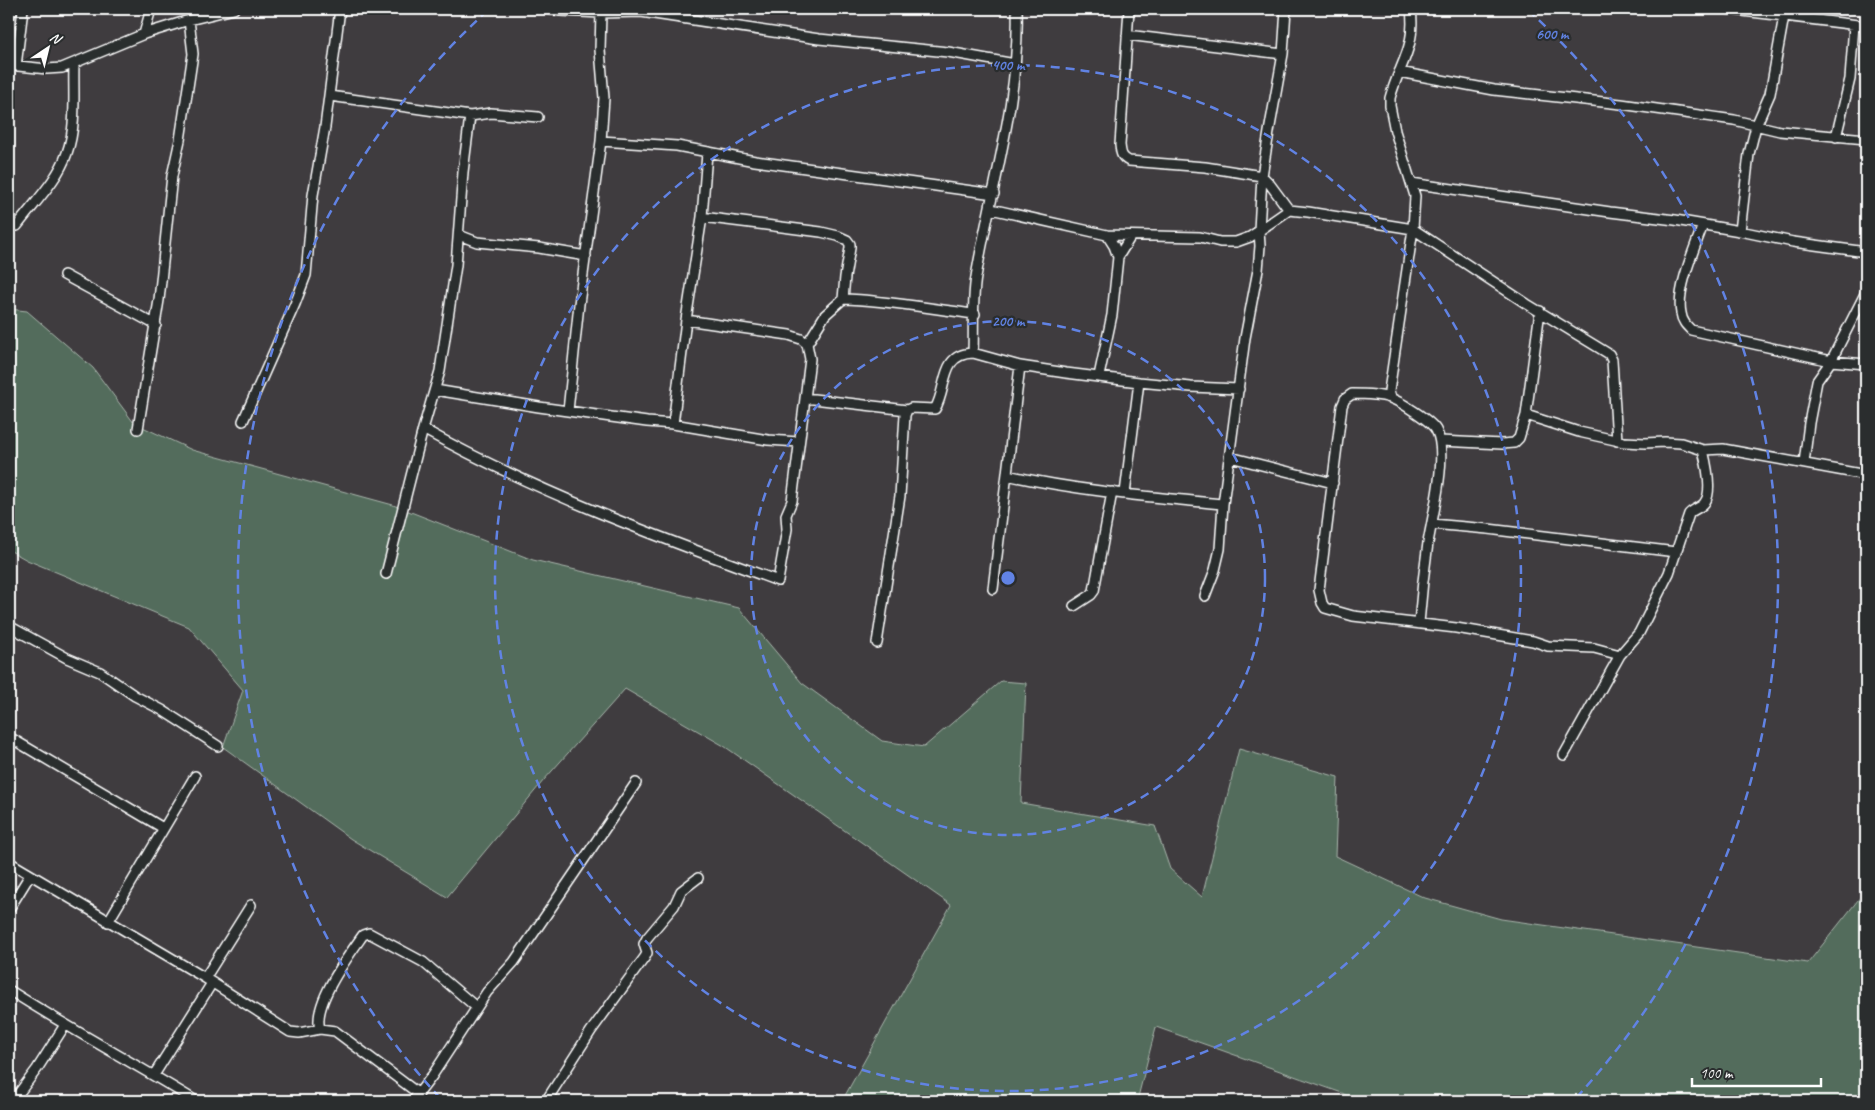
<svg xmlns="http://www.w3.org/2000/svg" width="1875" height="1110" viewBox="0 0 1875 1110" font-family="Caveat,sans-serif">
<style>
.green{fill:#536c5b;stroke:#a9b6ad}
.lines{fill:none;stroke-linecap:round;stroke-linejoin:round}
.minor-casing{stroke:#fff;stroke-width:12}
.minor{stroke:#2a2d2e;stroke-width:9}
.ring{fill:none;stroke:#6183e4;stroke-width:2.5;stroke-dasharray:9 6}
.centre{fill:#6183e4;stroke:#2a2d2e;stroke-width:2.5}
.ring-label{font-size:15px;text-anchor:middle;font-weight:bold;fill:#6183e4;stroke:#2a2d2e;stroke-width:4.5;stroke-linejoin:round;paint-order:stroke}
</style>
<rect width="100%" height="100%" fill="#3f3c3f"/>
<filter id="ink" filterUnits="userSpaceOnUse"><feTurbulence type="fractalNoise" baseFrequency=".02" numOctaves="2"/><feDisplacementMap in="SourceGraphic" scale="10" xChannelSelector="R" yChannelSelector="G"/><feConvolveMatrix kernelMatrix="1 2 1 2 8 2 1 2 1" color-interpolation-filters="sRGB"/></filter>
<g filter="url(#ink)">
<path class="green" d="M9 309 27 311 93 368 134 423 192 450 393 505 533 560 739 608 802 683 882 741 924 747 1001 681 1026 683 1021 803 1155 826 1170 869 1202 897 1239 749 1338 777 1335 856 1425 898 1501 919 1808 963 1866 890V1101H1357L1342 1093 1156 1027 1137 1101H842L951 905 724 746 625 689 544 780 447 897 351 839 223 747 243 690 189 627 27 560 9 550Z"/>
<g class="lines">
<g class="minor-casing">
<path id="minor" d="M549 9 560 11 601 13 641 12 819 39 948 52 1015 64
M1129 9 1120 145C1121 153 1121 157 1129 161L1205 167 1262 176 1269 183 1289 210
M1726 9 1866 26
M144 34 151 9
M1127 35 1283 54
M9 65 47 69 62 68 144 34 189 20 234 9
M16 66 23 9
M1399 72 1494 90 1621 104 1734 120 1780 131 1866 139
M330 96 470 116 491 113 538 117
M1836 137 1850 79 1854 25
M601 141 677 146 755 161 994 194
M1411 183 1610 212 1675 220 1740 231 1793 242 1866 252
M991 209 1107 235 1200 237 1220 242H1236L1250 237 1289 210 1308 212 1413 229 1527 304 1609 354 1612 360 1617 441
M702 217 821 232 838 236 847 240 850 244V248L845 277 843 299
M1703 225C1695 247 1676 290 1681 313 1682 321 1686 325 1691 330L1831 361 1866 364
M17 226C34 203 58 180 67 153 77 125 73 93 74 64
M1740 231 1749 154 1756 126 1770 94 1784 16
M459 235 477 242 539 248 586 256
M1118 257 1131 236
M64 275 156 325
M807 344 825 315 843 299C887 300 931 309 975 314
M973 353C974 329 972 300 976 277 991 188 1020 100 1017 9
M1099 376 1112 315 1118 257 1114 246 1107 235
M435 390 539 407 647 422 673 424 768 440 799 442
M805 398 907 410
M1391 398 1389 391 1413 229 1415 196 1395 131 1390 106V98C1400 62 1416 49 1411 9
M568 411 579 304 601 141 604 98 600 50 601 13
M1526 415 1579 432 1624 442 1645 443 1665 442 1681 443 1703 450 1723 449 1866 475
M243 421 295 304 306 275 313 195 325 127 340 9
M673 424 686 320 702 217 707 153
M138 429 159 300 172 176 180 140 193 54 189 20
M423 429C536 492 658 537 778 581L787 529 786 515 792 501 810 359 807 344 801 339 789 335 686 320
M1440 441 1502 444 1514 443 1519 438 1526 415 1540 311
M1230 457 1333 483
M1804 463 1809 423 1817 381 1831 361 1866 292
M1007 475C1078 491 1151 497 1223 504
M1125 493 1139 382
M1432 524 1488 529 1676 552
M386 574 423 429 440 371 456 265 463 172 470 116
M993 589 1020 366
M1205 596 1215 570 1220 549 1223 504 1245 338 1258 270 1260 246 1259 230 1262 176 1269 132 1283 54 1286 9
M1074 606 1091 595 1094 591 1112 492
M1419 623C1421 597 1424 570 1428 543 1432 518 1449 453 1436 430 1431 421 1400 401 1390 398 1378 394 1364 394 1352 394L1345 399 1342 406 1319 590 1322 603 1325 608 1353 616 1456 628 1533 641 1548 646 1594 648 1620 655
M9 626 67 658 100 672 135 696 162 710 218 746
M877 643 900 496 905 415 907 410 911 408 935 409C948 388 939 354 973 353L1020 366 1066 373 1139 382 1191 387 1239 389
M9 737 163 828
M1564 755 1620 655 1639 633 1669 573 1689 514C1694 508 1702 508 1705 502 1713 491 1706 462 1703 450
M9 862 205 978 290 1032 299 1033 320 1029 335 1031 419 1094
M9 909 30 875
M108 922 195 776
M205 978 251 905
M9 990C70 1029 134 1063 196 1101
M320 1029C312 1004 349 955 363 935L369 933 423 962 476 1007
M154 1075 212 983
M13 1101 37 1069 65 1025
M413 1101 432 1076 487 992 514 962 636 783
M546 1101 591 1031 645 957 647 953 644 944 647 938 674 906 681 891 698 878"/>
</g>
<use href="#minor" class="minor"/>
</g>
</g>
<g class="ring">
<circle cx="1008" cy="578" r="257"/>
<circle cx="1008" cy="578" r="513"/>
<path d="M440 1098A770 770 0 0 1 488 10M1528 10A770 770 0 0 1 1576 1098"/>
</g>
<circle cx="1008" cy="578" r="8" class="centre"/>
<g class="ring-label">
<text x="1552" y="39">600 m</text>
<text x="1008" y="70">400 m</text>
<text x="1008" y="326">200 m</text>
</g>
<rect width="1875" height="1110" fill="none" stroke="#2a2d2e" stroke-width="30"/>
<rect x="15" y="15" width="1845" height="1080" fill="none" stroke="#fff" stroke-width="2" filter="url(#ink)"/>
<g transform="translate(48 48) rotate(35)" stroke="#2a2d2e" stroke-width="4" paint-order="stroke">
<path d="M0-4L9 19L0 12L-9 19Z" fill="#ffffff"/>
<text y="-8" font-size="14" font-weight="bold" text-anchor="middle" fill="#ffffff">N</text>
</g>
<path d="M1692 1078v8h129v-8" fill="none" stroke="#ffffff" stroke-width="2.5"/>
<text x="1700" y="1078" font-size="15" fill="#ffffff" stroke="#2a2d2e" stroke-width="4" paint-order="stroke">100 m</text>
</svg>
